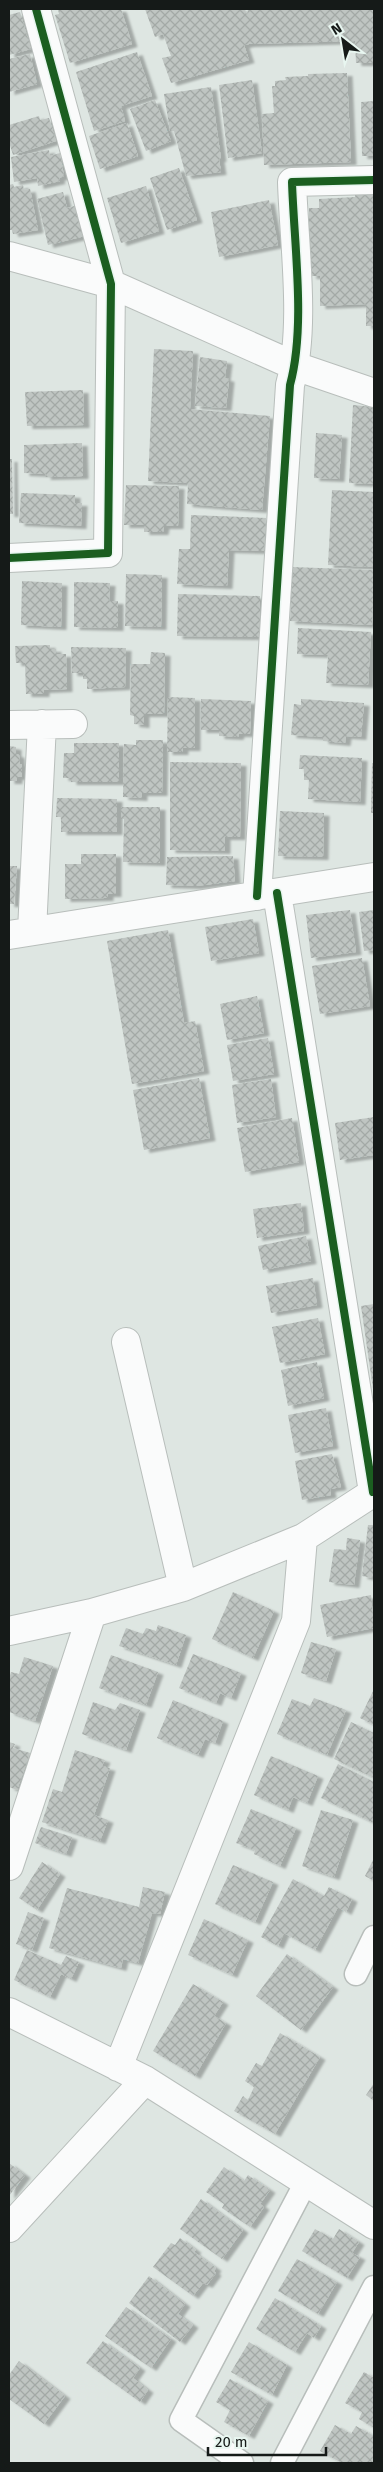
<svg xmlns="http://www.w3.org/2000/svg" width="383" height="2472" viewBox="0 0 383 2472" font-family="'Fira Sans',sans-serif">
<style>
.building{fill:url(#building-cross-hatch);filter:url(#shadow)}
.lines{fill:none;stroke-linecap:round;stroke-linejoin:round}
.service-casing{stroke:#b8bebb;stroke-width:25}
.minor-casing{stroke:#b8bebb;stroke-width:30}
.service{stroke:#fafbfb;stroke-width:22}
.minor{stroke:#fafbfb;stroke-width:28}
.cycleway-casing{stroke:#e8f6f0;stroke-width:11}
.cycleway{stroke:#1b5e20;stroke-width:8}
</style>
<defs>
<pattern id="building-cross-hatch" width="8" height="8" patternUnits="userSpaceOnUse" patternTransform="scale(1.25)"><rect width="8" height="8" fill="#bfc5c2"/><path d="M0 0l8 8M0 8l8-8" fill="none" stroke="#a3a9a6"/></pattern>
<filter id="shadow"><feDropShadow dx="5.5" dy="3" stdDeviation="1" flood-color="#0004"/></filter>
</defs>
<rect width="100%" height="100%" fill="#dee6e2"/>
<path class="building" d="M58 9H121L132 44 70 63 55 15 59 14Z
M145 9H245L247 15 248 9H374V63H356L355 41 249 44 244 45 249 60 171 83 162 58 171 56 163 34 155 37Z
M20 12 31 49 9 55V15Z
M137 52 152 96 121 106 125 121 94 131 76 72Z
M30 54 37 84 9 92V59Z
M347 73 351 162 264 165 262 114 274 113 272 86H275V81L286 80 285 77 308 76V74Z
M252 80 262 153 228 158 219 85Z
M211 87 221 159H219L221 172 186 176 174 131H170L164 94Z
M155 100 171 141 146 151 130 109Z
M374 101V156H362L361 102Z
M39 116 40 120 49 118 56 141 13 155 9 142V125Z
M127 123 138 156 100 169 89 136Z
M49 150 50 156 60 153 64 176 59 178 60 181 38 186 37 178 14 182 11 157Z
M179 168 197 220 167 230 150 178Z
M13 184 14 187 23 185 24 190 30 189 38 230 13 234 12 230H9V185Z
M146 186 159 231 121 243 107 198Z
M63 192 67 208 78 205 85 236 48 245 37 199Z
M355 194H374V326H366V304L320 306V276H311V270L308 269 307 222H309V208H319V199L355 197Z
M269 200 278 245 219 257 211 212Z
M154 349 193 351 190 409 270 416 262 510 187 504 188 483 148 481Z
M200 357 227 361 225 378 229 379 226 408 195 406Z
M83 390 84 425 27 426 25 392Z
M353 405 374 407V484L349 483Z
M316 433 342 435 339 479 314 478Z
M82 443 83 476 45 477 46 474 24 473V445Z
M9 459H12L13 514H9Z
M126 485 179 486 178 526H164L163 532H144V525H124Z
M332 490 374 492 373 567 328 565Z
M21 493 75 495V503H82L81 526 19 523Z
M191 515 266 518 264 551 229 550 227 586 177 584 179 549H190Z
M292 567 374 570 372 625 290 621Z
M126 574 162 575 161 627 125 626Z
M22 581 62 583 61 627 21 625Z
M74 582 110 583 109 601H118V628L74 627Z
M178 594 260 596V637L177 636Z
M298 628 371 632 368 685 326 683 328 655 297 654Z
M50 645V649H56V654H66L67 689 44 690V694H26L25 663H16L15 646Z
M71 647 126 648 125 687 87 689V679H83V673H72Z
M151 652 165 653 164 714H144V725L134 724V716L130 715 131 664H150Z
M168 697 195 698V748H183V752H167Z
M201 699 251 701 250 734H239L238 737 219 736V730H201Z
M301 699 364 703 361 737 346 736 345 743 323 741V737L291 735 294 704 301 705Z
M136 740H163L162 793H142V798L123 797 124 744 136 745Z
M74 743H119V782H71V778H63L64 753H74Z
M9 746 16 747V754L19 755 20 764H22V777H17V781H9Z
M300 755 362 758 360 802 308 799 309 780H304V769H299Z
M170 762 241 763 240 837H225V851L170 850Z
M372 763 374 764V813H371Z
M57 798 117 799V832H61V817H56Z
M121 807H160V863L123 862 124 819H121Z
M280 811 324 813 323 857 278 856Z
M81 854H116V894H108V898H105L65 899V864H81Z
M233 856 235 881 196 886 166 885 167 857Z
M9 866H17L14 904H9Z
M350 910 356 952 311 958 306 915Z
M374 910V950L364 951 359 912Z
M253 919 259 953 211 961 205 927Z
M168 930 184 1023 195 1021 204 1071 132 1084 107 941Z
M362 958 370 1006 320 1014 312 966Z
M257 996 264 1033 227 1040 220 1004Z
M268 1038 274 1074 233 1081 227 1045Z
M199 1078 210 1138 144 1150 133 1090Z
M271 1079 276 1117 237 1123 232 1085Z
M374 1117V1155L340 1160 335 1123Z
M292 1118 299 1162 245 1172 237 1128Z
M301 1203 304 1231 257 1238 253 1209Z
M306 1236 311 1261 263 1270 258 1246Z
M313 1278 317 1305 271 1313 266 1286Z
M374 1304V1389H373L361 1306Z
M318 1318 325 1354 280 1363 272 1327Z
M317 1362 324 1398 288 1406 281 1370Z
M326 1408 333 1446 295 1453 288 1415Z
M332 1454 341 1487 330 1489 331 1495 302 1500 295 1461Z
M368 1525H374V1578L362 1576Z
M347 1538 360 1540 354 1585 329 1582 334 1549 346 1550Z
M233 1592 274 1611 253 1658 212 1639Z
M371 1595 374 1628 327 1637 320 1605Z
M158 1625 186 1635 176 1665 119 1646 126 1628 143 1634 146 1628 156 1631Z
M311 1642 336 1649 326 1681 301 1673Z
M193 1654 241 1673 231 1698 220 1693 216 1703 179 1688Z
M111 1655 158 1672 146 1705 99 1688Z
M24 1657 53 1666 35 1721 9 1712V1679L11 1672 19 1674Z
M374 1689V1725L360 1718Z
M314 1698 346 1710 327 1755 277 1734 292 1699 310 1706Z
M173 1700 223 1721 215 1743 205 1739 198 1755 157 1738Z
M93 1702 115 1710 120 1703 140 1710 126 1750 82 1734Z
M351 1722 374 1733V1778L334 1759Z
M9 1742 15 1744 13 1748 30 1753 17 1790 9 1787Z
M75 1750 105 1760 102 1766 110 1768 94 1815 108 1820 100 1841 42 1822 53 1789 62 1792Z
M271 1756 318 1776 307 1803 293 1797 288 1810 254 1795Z
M338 1764 374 1782V1823L321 1798Z
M251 1809 296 1828 280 1866 254 1854 255 1850 236 1843Z
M321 1810 353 1820 334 1877 302 1866Z
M41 1827 72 1837 66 1854 35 1843Z
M374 1858V1881L365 1876Z
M42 1862 60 1874 37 1910 19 1898Z
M233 1865 273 1882 255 1922 215 1904Z
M293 1879 324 1896 329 1887 352 1899 346 1912 338 1907 315 1950 284 1933 278 1946 261 1937Z
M143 1887 165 1892 160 1914 152 1913 138 1963 123 1959 121 1968 49 1948 67 1888 139 1907Z
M28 1912 44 1918 32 1950 16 1944Z
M204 1919 248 1940 232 1975 188 1955Z
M27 1950 61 1965 66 1956 79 1962 71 1979 61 1974 50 1997 14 1980Z
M287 1954 333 1987 301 2030 256 1996Z
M193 1984 223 2002 214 2016 226 2023 195 2076 153 2051Z
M280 2033 320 2057 275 2134 234 2111 243 2096 248 2100 254 2087 245 2081 256 2063 262 2066Z
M374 2083V2101L366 2095Z
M9 2163 25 2175 9 2196Z
M224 2167 244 2181 248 2175 270 2190 260 2204 264 2207 250 2227 222 2208 224 2204 206 2192Z
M201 2199 243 2230 222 2259 180 2229Z
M315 2229 333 2239 339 2229 359 2242 352 2253 360 2257 347 2278 302 2251Z
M180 2238 196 2250 194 2252 216 2268 214 2271 216 2273 207 2285 203 2283 193 2296 153 2267 171 2243 175 2245Z
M297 2259 337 2282 318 2314 278 2291Z
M149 2276 185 2304 178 2314 193 2325 180 2342 129 2303Z
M275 2298 321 2326 314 2338 307 2333 295 2352 256 2329Z
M126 2307 171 2339 151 2368 105 2336Z
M103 2341 140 2368 133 2378 148 2390 140 2402 86 2363Z
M249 2342 287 2365 272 2395 231 2372Z
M19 2361 65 2396 44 2424 9 2399V2375Z
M364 2372 374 2378V2428L359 2419 362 2412 345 2403Z
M230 2379 268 2401 249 2436 224 2422 230 2410 216 2402Z
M335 2425 351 2434 356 2426 374 2436V2460L372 2463H342L320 2451Z"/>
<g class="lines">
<g class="service-casing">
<path id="service" d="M356 1974 374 1937
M242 2463 181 2420 306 2182
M282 2463 374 2287"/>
</g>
<g class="minor-casing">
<path id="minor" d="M9 256 111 284 295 366 374 393
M9 558 108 553 111 284 36 9
M9 725 73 724
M277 893 373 1492
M257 896 290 385C306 326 294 245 292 182L374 180
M32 931 42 724
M9 935 374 877
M126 1342 183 1587
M9 1631 92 1613 183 1587 303 1538 374 1492
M9 1866 92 1613
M9 2012 145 2080 374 2225
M118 2067 296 1621 303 1538
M9 2228 145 2080"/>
</g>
<use href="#service" class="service"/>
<use href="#minor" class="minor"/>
<g class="cycleway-casing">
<path id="cycleway" d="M9 558 108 553 111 284 36 9
M277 893 373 1492
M257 896 290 385C306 326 294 245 292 182L374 180"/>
</g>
<use href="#cycleway" class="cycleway"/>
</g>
<rect width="383" height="2472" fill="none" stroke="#151a18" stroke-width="20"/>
<g transform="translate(343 40) rotate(329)" stroke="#e8f6f0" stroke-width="4" paint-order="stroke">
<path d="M0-4L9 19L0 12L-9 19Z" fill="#151a18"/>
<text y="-8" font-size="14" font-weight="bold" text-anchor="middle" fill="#151a18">N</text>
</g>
<path d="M208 2447v8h118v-8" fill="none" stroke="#151a18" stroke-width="2.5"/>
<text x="215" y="2447" font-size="15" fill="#151a18" stroke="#e8f6f0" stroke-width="4" paint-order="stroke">20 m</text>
</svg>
